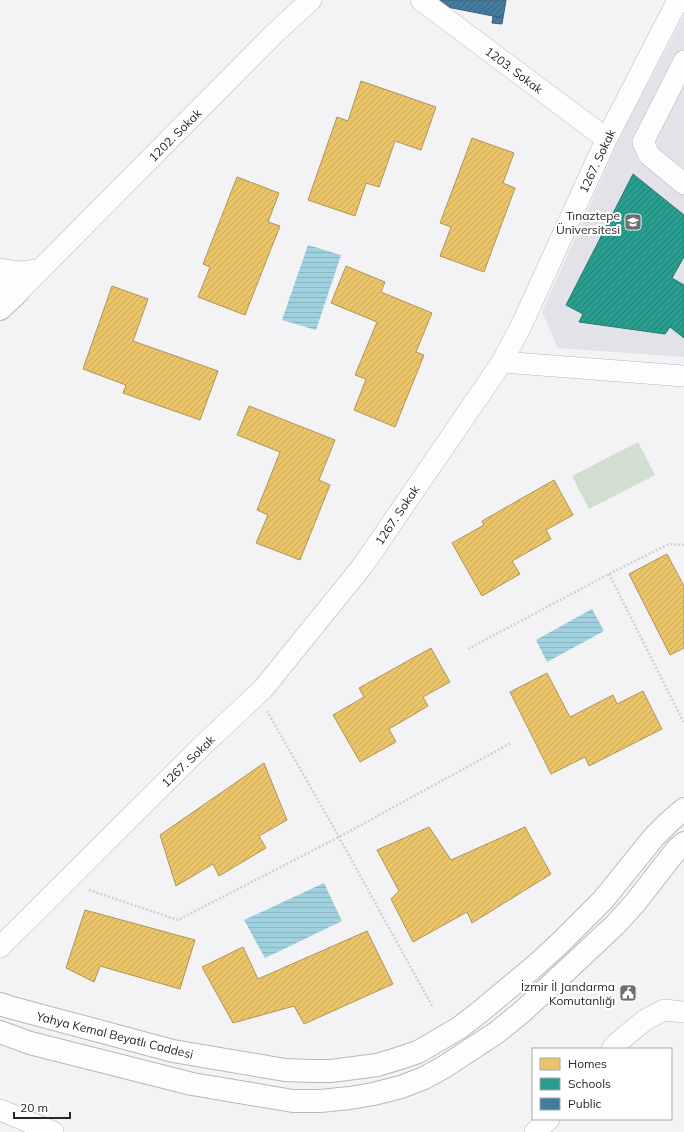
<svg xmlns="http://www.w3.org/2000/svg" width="684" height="1132" viewBox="0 0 684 1132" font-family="Mulish,sans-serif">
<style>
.built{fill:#e3e2e9}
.garden{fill:#d1ded0}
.water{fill:url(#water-rules)}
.homes{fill:url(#homes-hatch);stroke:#af9557}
.schools{fill:url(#schools-hatch);stroke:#297a71}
.public{fill:url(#public-hatch);stroke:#3c627a}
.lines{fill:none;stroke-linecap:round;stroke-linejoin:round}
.minor-casing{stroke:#b8b8b9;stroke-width:22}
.major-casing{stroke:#b8b8b9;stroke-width:24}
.path{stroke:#d1d1d2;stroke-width:2.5;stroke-dasharray:2 2;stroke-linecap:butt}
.minor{stroke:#fdfdfd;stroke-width:21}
.major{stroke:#fdfdfd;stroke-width:22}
.labels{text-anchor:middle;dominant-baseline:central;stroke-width:4;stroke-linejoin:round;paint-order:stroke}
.street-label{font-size:12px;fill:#28282a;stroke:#fff}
.poi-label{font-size:12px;fill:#28282a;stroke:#fff;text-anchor:end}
</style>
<defs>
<pattern id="water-rules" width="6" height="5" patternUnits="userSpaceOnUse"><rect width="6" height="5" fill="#a0d1de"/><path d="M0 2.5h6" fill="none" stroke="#8ab3bf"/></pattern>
<pattern id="homes-hatch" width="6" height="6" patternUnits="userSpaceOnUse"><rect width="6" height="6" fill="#e9c46a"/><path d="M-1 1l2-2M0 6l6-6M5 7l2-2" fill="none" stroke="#c8a85c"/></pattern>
<pattern id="schools-hatch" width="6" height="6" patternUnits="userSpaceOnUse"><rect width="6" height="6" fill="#2a9d8f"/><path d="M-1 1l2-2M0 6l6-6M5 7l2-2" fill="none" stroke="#248075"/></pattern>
<pattern id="public-hatch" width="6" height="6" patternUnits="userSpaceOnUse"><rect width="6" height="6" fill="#457b9d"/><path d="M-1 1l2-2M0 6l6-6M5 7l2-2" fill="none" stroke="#3a6580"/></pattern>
</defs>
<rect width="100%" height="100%" fill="#f3f2f4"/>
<path class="built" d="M684 16V357L558 348 542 312 623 131Z"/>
<path class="garden" d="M638 442 655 475 589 509 572 476Z"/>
<path class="water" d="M308 245 341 255 316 330 282 320Z
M592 609 604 631 547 662 536 640Z
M324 883 342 921 265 958 244 920Z"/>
<path class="homes" d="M361 81 436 107 421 150 395 141 379 187 366 183 355 216 308 200 337 117 348 121Z
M472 138 514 153 503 183 515 188 484 272 440 256 451 227 440 223Z
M237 177 279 193 268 222 280 226 245 315 198 297 210 267 203 264Z
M346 266 385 282 381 292 432 313 416 352 424 355 395 427 354 410 366 379 355 375 377 322 331 303Z
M112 286 148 299 133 341 218 371 200 420 123 393 126 385 83 369Z
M249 406 335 440 319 480 330 485 300 560 256 543 268 515 257 510 280 452 237 435Z
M554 480 573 515 546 530 551 539 512 561 520 574 482 596 452 543 484 525 482 521Z
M667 554 684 586V648L670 655 629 574Z
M431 648 450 682 423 697 428 706 389 729 396 742 360 762 333 715 364 697 359 688Z
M547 673 570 717 613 695 617 704 643 691 662 729 589 766 585 757 551 774 510 692Z
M264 763 287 820 259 836 266 848 219 876 213 864 176 886 160 835Z
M429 827 451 860 525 827 551 874 472 923 467 912 413 942 391 899 399 891 377 850Z
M85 910 195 940 180 989 100 966 94 982 66 968Z
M367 931 393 984 304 1024 294 1006 233 1023 202 967 243 947 258 979Z"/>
<path class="schools" d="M633 174 684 215V257L672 278 684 285V338L670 327 665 334 579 322 583 314 566 305Z"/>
<path class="public" d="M438 0H506L503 18 437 5Z
M493 16 503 18 502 24 492 23Z"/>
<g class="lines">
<g class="minor-casing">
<path id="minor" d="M421 0 600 134 607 138
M684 61 643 142 649 155 684 184
M0 269 19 272 39 270
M0 290 18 292 275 33 311 0
M502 362 684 376
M0 947 203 745 263 689 364 564 502 362 522 324 607 138 678 0
M612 1049 616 1044 645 1020 664 1010 684 1012
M0 1110 53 1132
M535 1132 549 1119"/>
</g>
<g class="major-casing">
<path id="major" d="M0 309 18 292
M0 1004 9 1007 173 1051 285 1070 310 1071H331L377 1065 397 1059 418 1052 459 1028 481 1011 535 966 560 943 603 900 654 837 669 822 684 809
M0 1032 30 1043 192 1084 293 1101H320L350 1098 373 1094 401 1087 424 1078 444 1067 496 1033 522 1012 615 925 635 903 677 849 684 843"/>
</g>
<path class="path" d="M609 574 684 723
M468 649 609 574 669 544 684 545
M267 711 339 837 432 1006
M89 890 178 920 339 837 511 743"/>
<use href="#minor" class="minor"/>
<use href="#major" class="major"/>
</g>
<defs>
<g id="university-square" transform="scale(0.9)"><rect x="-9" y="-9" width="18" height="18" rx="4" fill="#6f6f71" stroke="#fff"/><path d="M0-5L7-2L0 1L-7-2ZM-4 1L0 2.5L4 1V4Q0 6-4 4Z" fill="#fff"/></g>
<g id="civic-square" transform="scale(0.9)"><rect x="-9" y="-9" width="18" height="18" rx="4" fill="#6f6f71" stroke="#fff"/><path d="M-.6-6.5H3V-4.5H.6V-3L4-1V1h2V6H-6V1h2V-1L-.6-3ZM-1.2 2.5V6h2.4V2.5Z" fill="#fff"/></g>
</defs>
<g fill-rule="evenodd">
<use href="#university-square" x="633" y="222"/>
<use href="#civic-square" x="628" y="993"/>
</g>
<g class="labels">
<g class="street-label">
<text transform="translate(514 70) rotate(37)">1203. Sokak</text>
<text transform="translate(175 135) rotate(-45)">1202. Sokak</text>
<text transform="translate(597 161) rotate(-65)">1267. Sokak</text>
<text transform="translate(397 515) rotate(-56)">1267. Sokak</text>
<text transform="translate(188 761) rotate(-44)">1267. Sokak</text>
<text transform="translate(115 1035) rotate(14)">Yahya Kemal Beyatlı Caddesi</text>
</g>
<g class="poi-label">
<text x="620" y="215">Tınaztepe<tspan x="620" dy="14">Üniversitesi</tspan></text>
<text x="615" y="986">İzmir İl Jandarma<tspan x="615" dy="14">Komutanlığı</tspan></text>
</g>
</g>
<rect x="532" y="1048" width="140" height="72" fill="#ffffff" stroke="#a9a9aa"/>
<rect x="540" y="1058" width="20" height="12" fill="#e9c46a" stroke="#a9a9aa"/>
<text x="568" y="1068" font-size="12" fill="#28282a">Homes</text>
<rect x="540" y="1078" width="20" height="12" fill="#2a9d8f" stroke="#a9a9aa"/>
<text x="568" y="1088" font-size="12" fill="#28282a">Schools</text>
<rect x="540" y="1098" width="20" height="12" fill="#457b9d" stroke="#a9a9aa"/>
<text x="568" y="1108" font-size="12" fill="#28282a">Public</text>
<path d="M14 1112v6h56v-6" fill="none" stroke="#28282a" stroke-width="2"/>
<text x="20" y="1112" font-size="12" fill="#28282a" stroke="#ffffff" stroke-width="3" paint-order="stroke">20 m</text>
</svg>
